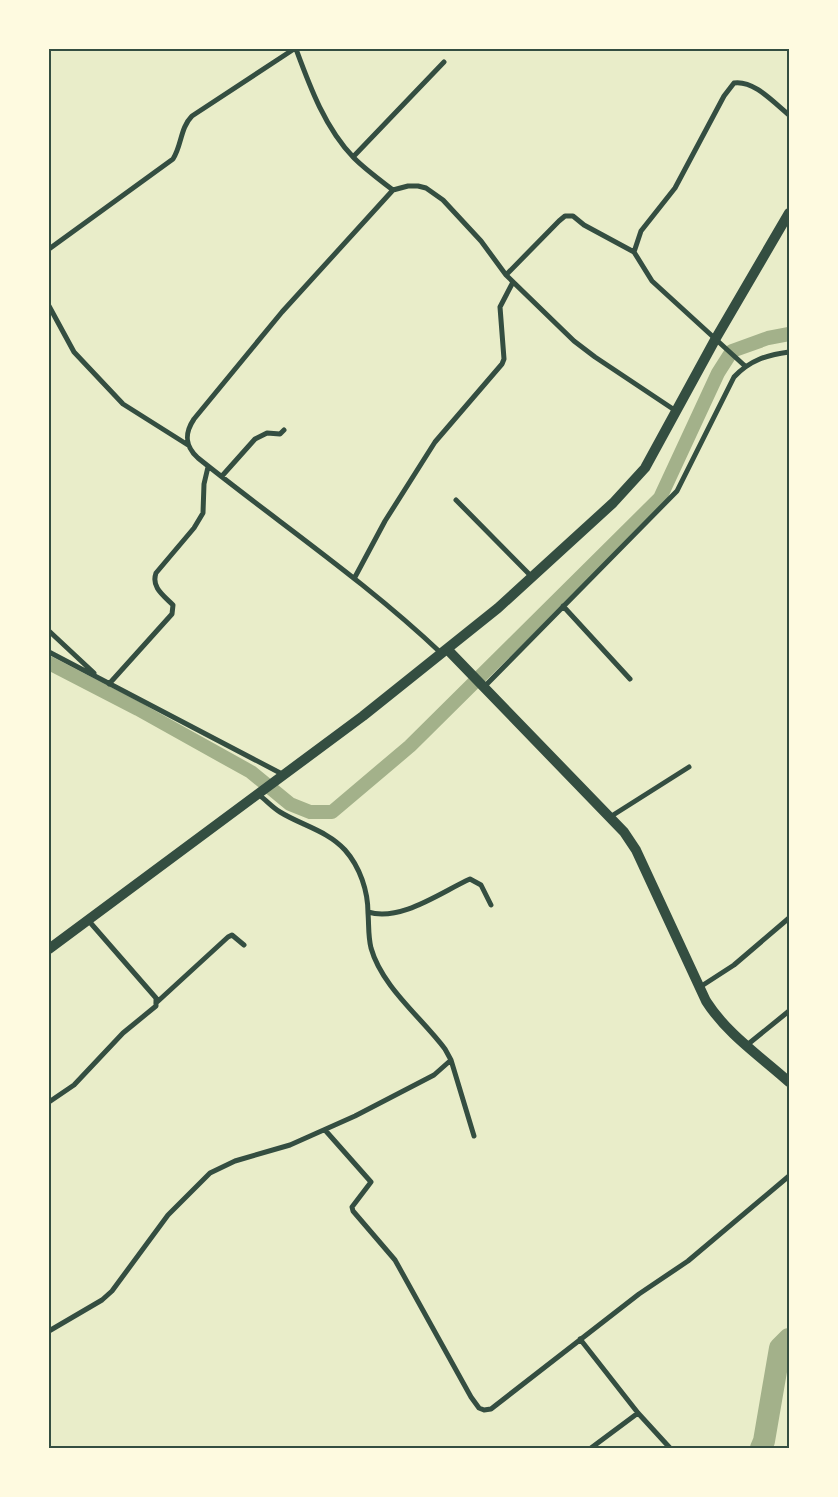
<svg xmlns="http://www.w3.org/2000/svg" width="838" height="1497" viewBox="0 0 838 1497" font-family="Helvetica,sans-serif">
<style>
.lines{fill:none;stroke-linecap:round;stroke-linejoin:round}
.canal{stroke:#a3b18a;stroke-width:14}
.river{stroke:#a3b18a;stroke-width:22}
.minor{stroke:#344e41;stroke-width:5}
.secondary{stroke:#344e41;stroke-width:10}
.neatline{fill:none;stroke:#344e41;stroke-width:2}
</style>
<rect width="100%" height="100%" fill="#e9edc9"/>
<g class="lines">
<path class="canal" d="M49 663 138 709 251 772 290 804 310 812H332L410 746 660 498 718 373 732 351 768 338 789 334"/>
<path class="river" d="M761 1448 764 1441 780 1348 789 1339"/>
<path class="minor" d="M296 49C310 87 325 128 354 158 366 170 380 180 393 190
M353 157 444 62
M49 249 173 159C182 145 180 128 192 116L294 49
M634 252 641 231 675 188 724 96 734 83C754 80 774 103 789 115
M506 275 559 221 565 216H573L584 225 634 252 652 281 745 366
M49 306 74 352 123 404 188 445
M222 476 255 439 267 433 280 434 284 430
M456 500 532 577
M355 577 385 521 435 442 502 364 504 359 500 307 513 282
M563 606 630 679
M49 631 94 673
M49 652 284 775
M441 653C365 581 279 523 198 458 185 446 184 434 194 419L282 312 393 190 408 186H418L426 188 443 200 481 241 506 275 574 341 595 357 676 411
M109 684 172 614 173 605C163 595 151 587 156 573L194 528 203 513 204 484 208 467
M484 687 677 491 734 377C750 360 767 355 789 352
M610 817 689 767
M368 912C401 922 441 892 470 879L481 885 491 905
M700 987 734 965 789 918
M156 1003 228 937 232 935 244 945
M747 1045 789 1011
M451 1060 474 1136
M49 1102 74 1085 123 1033 156 1006V998L88 920
M325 1130 371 1182 352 1207 353 1211 395 1260 471 1397 479 1408 484 1410 491 1409 639 1294 688 1261 789 1176
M49 1331 102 1300 112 1291 168 1215 210 1173 235 1161 290 1145 355 1116 434 1075 451 1060 445 1049C421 1017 382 987 371 948 368 936 369 925 368 913 368 891 360 867 345 850 328 831 301 825 280 812 272 807 266 800 259 795
M580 1339 638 1413 670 1448
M591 1448 638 1413"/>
<path class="secondary" d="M447 649 624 832 636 850 706 1001C727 1034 760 1056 789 1082
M49 949 363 716 498 608 613 503 645 468 716 338 789 213"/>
</g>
<rect width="838" height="1497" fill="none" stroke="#fefae0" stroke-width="100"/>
<rect x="50" y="50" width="738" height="1397" class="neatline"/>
</svg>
